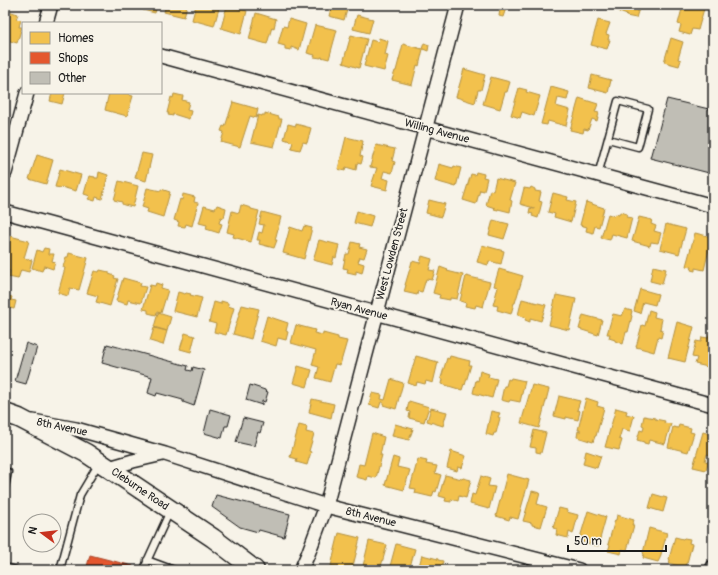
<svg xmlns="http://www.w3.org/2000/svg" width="718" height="575" viewBox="0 0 718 575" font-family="Pangolin,sans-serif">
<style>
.homes{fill:#f2c14e;stroke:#b2903f}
.shops{fill:#e4572e;stroke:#a84529}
.building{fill:#c0beb5;stroke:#1c1c1c}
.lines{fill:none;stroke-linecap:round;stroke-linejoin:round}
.service-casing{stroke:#1c1c1c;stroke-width:9}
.minor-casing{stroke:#1c1c1c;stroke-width:16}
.secondary-casing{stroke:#1c1c1c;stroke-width:21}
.service{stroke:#f7f3e8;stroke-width:6}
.minor{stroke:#f7f3e8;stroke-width:13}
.secondary{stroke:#f7f3e8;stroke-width:18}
.labels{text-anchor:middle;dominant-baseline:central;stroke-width:4;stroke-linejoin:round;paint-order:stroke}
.street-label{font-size:11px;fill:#1c1c1c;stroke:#f7f3e8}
</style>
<rect width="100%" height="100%" fill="#f7f3e8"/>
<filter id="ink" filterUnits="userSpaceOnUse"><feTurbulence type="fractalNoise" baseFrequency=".025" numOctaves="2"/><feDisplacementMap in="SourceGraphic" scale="8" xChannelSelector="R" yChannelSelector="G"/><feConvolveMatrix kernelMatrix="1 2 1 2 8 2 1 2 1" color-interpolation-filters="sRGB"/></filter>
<g filter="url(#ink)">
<path class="homes" d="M136 5H157L155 13 143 10 144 8 136 6Z
M166 5H187L184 17 164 12Z
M196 5H220L214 26 192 20Z
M332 5H341L348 7 344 20 329 16Z
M487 5H507L503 17 499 16 500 9 487 6Z
M621 5H640L636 18 626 16 627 15 619 12Z
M683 5H705L698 30 692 29 690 35 679 32 681 25 678 24Z
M227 6 247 11 241 34 221 28Z
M5 10 18 14 16 19 21 20 19 27H22L17 43 7 40 9 34 5 33Z
M256 13 276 19 274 28 272 27 267 44 249 39Z
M357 15 373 19 369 33 353 29Z
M289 19 306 24 299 50 291 47V50L285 49V46L278 44 283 26 287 27Z
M598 20 610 23 606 34 609 35 608 40H610L607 49 591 45Z
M315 25 337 30 329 59 321 57V58L314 57 315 55 307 53Z
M351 35 367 39 359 68 343 63Z
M379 38 388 41 385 55 388 56 384 71 364 66 371 40 378 42Z
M671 38 683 42 678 59 681 60 679 66 664 62Z
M424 43 429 45 428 51 423 49 419 66 417 65 412 85 392 80 395 71H396L403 44 422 49Z
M464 69 485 75 481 90H478L475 103 456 97Z
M592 75 611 80 608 93 589 88Z
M491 77 510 82 507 92H505L500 109 483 104Z
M551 87 569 92 567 100 558 98 556 106 570 110 566 126 548 121 547 125 541 124Z
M519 88 527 90 526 92 540 96 534 116 522 112 520 118 511 115Z
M52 93H65L62 104 50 101Z
M109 93H129V95L133 96 127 116 105 110Z
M174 94 183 96 182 100 189 102 187 110 191 111 189 119 173 114V116L168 115 169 113H167L171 97 173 98Z
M579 98 598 104 595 112 599 113 597 121 592 119 588 130 584 129 583 133 570 130Z
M233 102 258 109 256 118 250 116 240 147 221 142 224 132 221 131 223 126 225 127Z
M265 113 279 117V119H282L274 147 251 142 258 115 262 116V115H265Z
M288 124 296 126V124L311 128 307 143 303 142 300 150 291 148 293 142 284 139Z
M346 137 363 141 360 156 363 157 361 164 357 163 356 170 346 167 345 171 338 169Z
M376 145 395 149 392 161 395 162 392 173 384 171 382 178 389 180 387 190 371 186 377 168 370 167Z
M142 153 152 155 146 181 135 178Z
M37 155 53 160 46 184 29 179Z
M439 164 453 168 454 166 461 168 456 187 435 181Z
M60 169 81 175 76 191 61 187V188L55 187Z
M99 172 108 175 102 199 96 197 95 201 88 199 90 196 84 194 89 176 95 177V178H98Z
M476 172 484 174 483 177 487 178 484 191 480 190 476 204 463 200 471 174 475 175Z
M496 178 515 183 510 200 512 201 510 212 498 209V210L494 209 495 208 486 205 490 190 493 191Z
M119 181 138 186 133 207 124 205 122 204V202L114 200Z
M531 187 535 189V191L541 192 539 201 542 202 538 218 532 216 533 214 529 213 530 208 534 209V208L520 204 524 188 530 189Z
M147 188 161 191V189L170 192 163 217 147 212 148 209 142 207Z
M553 193 568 197 567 200 576 202 571 222 554 217 555 214 548 212Z
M183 194 195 197 194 202 198 203 192 226 186 224 185 227 178 226 179 222 174 220 180 199 182 200Z
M429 200 445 204 441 217 426 213Z
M586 202 604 208 599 227 595 226 593 233 586 231 587 227 580 225Z
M217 205 226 208 224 218 221 217 219 223 222 224 219 233 206 229 207 225 199 223 204 206 215 209Z
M241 205 251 208V209L259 211 251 242 233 237 234 234 227 232 232 211 239 213Z
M357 211 373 216 370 227 354 223Z
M262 212 281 217 275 240H277L274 248 259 244 260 240H257L259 232 262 233 264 225 259 224Z
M620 212 627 214 626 217 632 218 627 238 612 234 610 240 601 238 608 214 614 216 615 214 619 215Z
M639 217 652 220 651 224 656 226 654 231 661 233 658 243 651 242 650 246 632 241Z
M493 220 509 224 504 239 489 235Z
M666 224 686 229 679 254 660 249Z
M304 226 312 228 304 259 283 253 290 227 302 231Z
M695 233 712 237 704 270 695 268V271L691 270 692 267 686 266Z
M10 236 29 241 24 258 32 260 29 272 21 270 18 279 8 277 10 271 5 269V256Z
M319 240 339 245 336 258 334 257 332 265 313 260Z
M352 242 360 244 359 247 367 249 364 258 360 257 358 262 364 264 362 273 356 271V274L347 272 348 269 343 268 346 254H349Z
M482 245 504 251 501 264 489 261 488 265 477 262Z
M44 248 49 249 48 254H54L52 261 55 262 53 269 44 266 42 271 32 268 37 250 42 252Z
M69 253 88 258 79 290 70 288 68 296 58 293 65 268 63 267 66 257H68Z
M422 256 432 259 429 270 435 271 432 280 426 279 422 292 418 291 417 295 404 292 406 285H405L411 265 412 261 420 263Z
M653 266 666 269 662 284 650 281Z
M440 267 448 270 447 271 463 275 457 299 450 298V300L439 298 440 295 433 293Z
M499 269 523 276 515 303H514L511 314 497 310 498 306 493 305 498 287 494 286Z
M100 270 109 272V274L115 276 114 278 118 279 110 306 96 302 98 296 87 293 94 271 99 272Z
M466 276 490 282 483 307 476 305 475 308 465 306 466 303 460 301Z
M123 278 141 283 140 286 146 287 141 303 128 300 127 304 116 301Z
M156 283 162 285 161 288 168 290 161 313 157 312 156 315 148 313V310L143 309 150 285 155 286Z
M640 289 658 294 655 305 643 302 640 313 634 311Z
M178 292 185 294 186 293 191 294 190 295 202 298 197 317 173 311Z
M5 295 12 297 11 300 16 301 14 309 5 307Z
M556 295 576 299 569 330 549 325Z
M522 299 546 305 541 321 530 318V322L525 320 526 318 518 315Z
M221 301 228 303V306L234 308 226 335 214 332 216 324 209 322 214 302 221 304Z
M242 305 259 309 251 339 233 334Z
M625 309 632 311 631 315 632 316 628 332H626L623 344 615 341V340L609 338 610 334H607L613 314 622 316Z
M649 310 655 312 654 317 662 319 660 329 663 330 661 338 658 337 654 352 636 347 642 325 645 326Z
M158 313 171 317 167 331 154 327Z
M583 315 602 320 598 335 579 329Z
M267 316 288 323 286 331 288 332 286 340 278 338 276 346 260 341Z
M677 322 694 327 685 362 668 358Z
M296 325 315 330 314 333 323 335V333L338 337V339L347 341 340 365 335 364 330 382 316 378 319 367 312 365 316 350 291 343Z
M154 328 167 331 163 345 150 341Z
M710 332 713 333V364L712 368 695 364 697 358 692 357 696 341 701 342 702 337 708 338Z
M185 333 195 336 191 352 180 349Z
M416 356 438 362 433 383 426 381 425 384 417 382 416 386 408 383Z
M450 356 470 361 469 365H471L465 385 464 384 462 390 442 384 443 379 441 378 447 358 449 359Z
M298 366 312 370 307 387 293 383Z
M480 371 489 374 488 377 497 379 492 398 473 393 476 380 478 381Z
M511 378 525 381 520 402 510 400 509 402 501 400 504 386H506L508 379 510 380Z
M391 379 403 383 396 409 383 405V402H381L379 408 369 405 372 393 382 395 381 399 385 400Z
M532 385 549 389 539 428 521 423Z
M559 396 580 401 577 410 580 411 578 420 566 417V419L554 416Z
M586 398 598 402 597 406 604 408 596 436H595L593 442 577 437 578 431 580 432V430H578Z
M312 399 334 404 331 418 309 412Z
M409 401 429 407 424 422 409 418 410 412 407 411Z
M431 408 447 412 443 426 427 421Z
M616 408 627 411 626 414 634 416 630 431 622 429 619 439 622 440 619 450 605 447Z
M491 411 500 413 498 417 500 418 496 433H494L493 436 486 434Z
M644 416 655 418V419L665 421 664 423 671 424 665 444 649 440 648 444 644 443V442L637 440 640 430 643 431 644 426 642 425Z
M395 424 413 429 409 440 392 436Z
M299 425 307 427 306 432 314 434 309 451 311 452 307 465 296 462 297 459 290 457Z
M679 425 691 428 690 432 694 433 688 452 668 447 673 427 678 428Z
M534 430 546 433 541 453 536 452V448L530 447Z
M703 432 713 435V456L707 454 705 461 708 462 706 470 693 467Z
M372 433 384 437 380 455H382L376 478 368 476 367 480 356 477 359 464 364 465Z
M451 451 466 456 462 468 458 467 457 471 447 468Z
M586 451 601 456 597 468 583 464Z
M393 457 399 459 397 467 410 470 404 490 385 485Z
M418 459 427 461 426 464 437 466 435 473 441 475 436 492 434 491 432 497 415 493 416 489 410 488Z
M507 474 529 480 518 519 510 517 509 520 496 516Z
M445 475 462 479 463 478 471 480 466 498 459 496 458 501 451 499V502L445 501 446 498 439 496Z
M481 476 490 479 488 486 495 487 489 509 470 504 472 494 475 495Z
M532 491 540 493 537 504 547 507 541 527 532 525V523L523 521Z
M653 494 667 498 663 512 649 508Z
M559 508 567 510V512L578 515 573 534 569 532 568 538 556 535 557 529 553 528Z
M588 511 606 517 598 546 579 541Z
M617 515 634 520 632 525H634L627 550 622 549 621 554 608 551 610 545 608 544 615 520H616Z
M649 528 667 533 660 558 658 562 643 558 644 554 643 553Z
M339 533 360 538 352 570 331 566Z
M675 537 683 539 684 538 690 539 689 543 692 544 687 563H686L685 568 669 563 670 560 669 559Z
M369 541 387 545 380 570H362Z
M396 544 415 549 409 570H389Z
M422 555 438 559V560L443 561 441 570H418Z"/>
<path class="shops" d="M90 555 133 566 131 570H86Z"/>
<path class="building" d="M667 99 713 110V174L650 158 653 147 654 148Z
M26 343 37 347 26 384 15 381Z
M107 344 188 366 187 370 192 371 193 367 204 370 194 406 183 402V400L157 393 156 396 148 393 152 377 102 363Z
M250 385 265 390V391L268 392 265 402 262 401V405L246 400Z
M210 409 231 415 228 426H225L222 438 204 433Z
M243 418 263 423 260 433 258 432 254 446 236 442Z
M216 495 290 514 284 537 259 530 258 532 240 527 212 507Z"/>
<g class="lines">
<g class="service-casing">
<path id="service" d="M598 175 618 101 648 109 638 147 608 139
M5 471 8 472 5 487
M147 560 174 570
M5 567 16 570
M60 570 80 495 99 463
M144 570 148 559 170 511"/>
</g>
<g class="minor-casing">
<path id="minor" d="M46 23 51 5
M161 56 713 206
M5 173 27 93
M5 212 713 405
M33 421 76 429 165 454 326 506 579 570
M109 468 133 461 163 454
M301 570 308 554 326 506 458 5
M712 570 713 567"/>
</g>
<g class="secondary-casing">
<path id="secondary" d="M5 413 19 418 86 453 213 538 255 570"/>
</g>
<use href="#service" class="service"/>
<use href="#minor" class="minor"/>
<use href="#secondary" class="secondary"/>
</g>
</g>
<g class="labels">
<g class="street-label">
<text transform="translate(437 131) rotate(15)">Willing Avenue</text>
<text transform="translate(392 254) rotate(-75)">West Lowden Street</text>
<text transform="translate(359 309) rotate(15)">Ryan Avenue</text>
<text transform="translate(62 427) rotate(12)">8th Avenue</text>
<text transform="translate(140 489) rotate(34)">Cleburne Road</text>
<text transform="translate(371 517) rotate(14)">8th Avenue</text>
</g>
</g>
<rect width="718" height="575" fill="none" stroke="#f7f3e8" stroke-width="20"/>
<rect x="10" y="10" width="698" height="555" fill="none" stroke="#1c1c1c" stroke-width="1.5" filter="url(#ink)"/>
<rect x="22" y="22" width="140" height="72" fill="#f7f3e8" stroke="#9f9d96"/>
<rect x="30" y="32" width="20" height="12" fill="#f2c14e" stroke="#9f9d96"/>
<text x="58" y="42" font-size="12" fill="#1c1c1c">Homes</text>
<rect x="30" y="52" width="20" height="12" fill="#e4572e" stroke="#9f9d96"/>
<text x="58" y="62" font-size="12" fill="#1c1c1c">Shops</text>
<rect x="30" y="72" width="20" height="12" fill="#c0beb5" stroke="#9f9d96"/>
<text x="58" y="82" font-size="12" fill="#1c1c1c">Other</text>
<g transform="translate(42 533) rotate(285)"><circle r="19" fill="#f7f3e8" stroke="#9f9d96"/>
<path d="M0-3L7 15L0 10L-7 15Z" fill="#c8321e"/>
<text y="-6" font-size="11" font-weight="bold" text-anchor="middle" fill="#1c1c1c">N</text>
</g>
<path d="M568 545v6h98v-6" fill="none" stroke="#1c1c1c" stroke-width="2"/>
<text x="574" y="545" font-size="12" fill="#1c1c1c" stroke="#f7f3e8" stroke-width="3" paint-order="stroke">50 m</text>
</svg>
